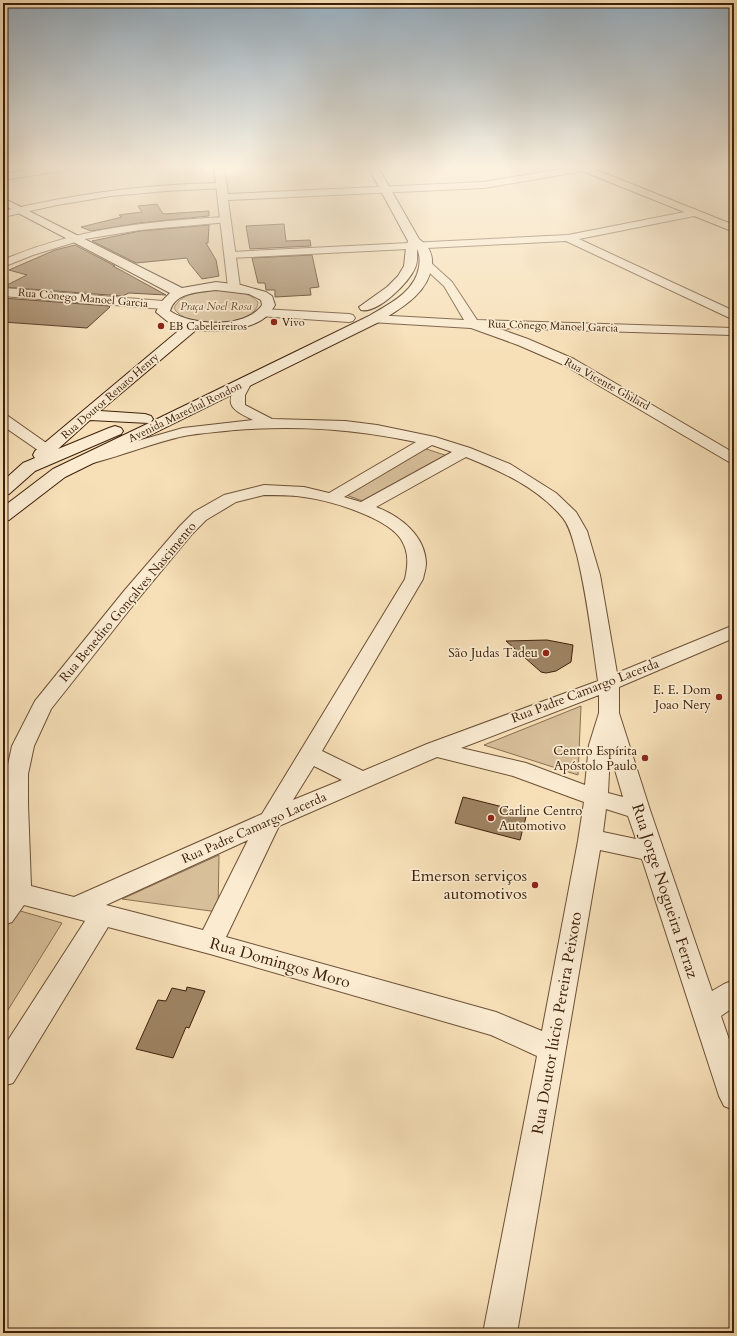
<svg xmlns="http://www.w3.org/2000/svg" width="737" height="1336" viewBox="0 0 737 1336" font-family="Cardo,serif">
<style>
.green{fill:#d7bf9a;stroke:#8a7052}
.building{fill:#9e8464;stroke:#3d2009}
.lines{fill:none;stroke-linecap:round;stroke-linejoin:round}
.minor-casing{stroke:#6c5035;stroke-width:2}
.tertiary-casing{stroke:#6c5035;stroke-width:2}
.secondary-casing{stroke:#3d2009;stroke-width:2}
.primary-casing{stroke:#3d2009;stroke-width:2}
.minor{fill:#faebd1;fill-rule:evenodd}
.tertiary{fill:#faebd1;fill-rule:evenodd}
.secondary{fill:#faebd1;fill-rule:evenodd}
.primary{fill:#f7e0b8;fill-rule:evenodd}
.poi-dot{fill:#8f2418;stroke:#faebd1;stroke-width:1.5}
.labels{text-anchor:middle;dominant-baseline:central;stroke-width:3.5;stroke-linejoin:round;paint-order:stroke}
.far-street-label{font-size:11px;fill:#3d2009;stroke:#faebd1}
.far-park-label{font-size:11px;font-style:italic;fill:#64482d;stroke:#faebd1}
.far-poi-label{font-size:11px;fill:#3d2009;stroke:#faebd1;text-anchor:start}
.street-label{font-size:13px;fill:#3d2009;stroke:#faebd1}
.poi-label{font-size:13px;fill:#3d2009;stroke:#faebd1;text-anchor:end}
.near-poi-label{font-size:16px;fill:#3d2009;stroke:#faebd1;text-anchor:end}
.near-street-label{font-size:16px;fill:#3d2009;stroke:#faebd1}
</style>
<rect width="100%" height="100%" fill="#f7e0b8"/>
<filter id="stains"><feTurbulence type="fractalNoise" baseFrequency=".005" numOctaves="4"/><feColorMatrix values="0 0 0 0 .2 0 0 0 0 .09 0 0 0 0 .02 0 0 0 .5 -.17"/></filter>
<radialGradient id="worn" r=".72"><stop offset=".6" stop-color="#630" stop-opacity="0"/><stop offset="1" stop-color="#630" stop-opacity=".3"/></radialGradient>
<path class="green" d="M223 290C236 292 249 292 258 302 258 327 184 330 174 308 182 291 207 291 223 290Z
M420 447 448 456 365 502 341 493Z
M581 706 578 775 484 745Z
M219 855 218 912 122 899Z
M10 908 62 923 3 1018V918Z"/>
<path class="building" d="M157 204 163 214 209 211V216L139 223 91 231 81 227 122 217 119 215 142 212 138 206Z
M284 224 286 241 310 240 311 246 250 249 246 226Z
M209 225 208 243H206L216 260 219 276 202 279 189 263 187 258 136 263 92 241 140 231Z
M75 245 115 266H113L166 295 129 293 122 296 3 287 27 275 9 270 55 250Z
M312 255 319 287 310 288 311 295 275 297V290H266L265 283H258L252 258Z
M3 298 109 306 110 307 87 328 3 322Z
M547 640 573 645 571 662 556 671 546 673 541 672 506 641Z
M463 797 527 813 520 840 455 823Z
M187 987 205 991 189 1028 186 1027 173 1058 136 1049 158 1000 166 1001 172 988 186 991Z"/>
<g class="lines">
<g class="minor-casing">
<path id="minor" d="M49 167H70L66 170 3 180V174Z
M221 183 224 184 226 186 224 188 166 191 111 196 57 205 3 217V211C75 194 147 184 221 183Z
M695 210 700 213 699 215 579 239 734 311V320L566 241 230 258 225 255 230 252 568 235Z
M225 217 229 218 230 220 229 222 140 230 85 239 33 255 3 267V260C74 229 148 221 225 217Z
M426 261 430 262 452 282 477 320 734 328V334L731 335 497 328 528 339 574 359 734 453V464L729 462 564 365 518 345 471 328 370 322 368 319 370 316 374 315 464 320 444 286 420 264Z
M3 288 163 301 167 302 169 305 167 308 163 309 3 296Z
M263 309 349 314 353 315 355 318 353 321 349 322 259 316 257 313 259 310Z
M244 380 249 381 251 384 245 395V405L272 419 345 421 377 425 435 437 470 448 510 464 556 493 576 512 587 531 600 575 617 673 734 625V638L619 687V713L650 810 712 991 724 984 734 980V1007L721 1016 734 1054V1110L724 1106 719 1096 642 859 600 850 517 1333H483L537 1056 491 1035 210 954 108 927 13 1083 3 1086V1048L85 921 24 905 12 922 3 925V879L6 880 4 804 6 774 12 746 35 701 124 591 180 526 194 512 224 495 264 485 304 487 329 493 416 442C354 429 299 425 235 430 218 432 200 433 184 436 153 443 123 455 93 463L88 461 85 458 88 455 183 428 253 420C231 409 223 405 239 381ZM432 445 452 452 361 502 344 497ZM466 457C501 471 538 488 563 518 571 528 573 542 577 555 587 596 592 639 598 681L427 744 363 771 322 751 423 579C424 574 426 568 426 563 425 535 400 516 376 507ZM264 495C277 495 291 495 304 497 329 500 390 518 402 541 409 553 408 565 405 579L262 814 74 897 31 886 28 804V774L34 746 51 709 138 599 192 534 206 520 236 502ZM599 695V713L589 745 585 785 526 763 461 748ZM610 753 623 797 608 793ZM437 757 513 776 584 802 578 841 542 1031 496 1012 226 937 279 826ZM314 766 342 780 293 800ZM606 809 628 816 636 839 603 832ZM248 840 203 930 106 905Z
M3 415 8 416 52 447 55 450 52 453 47 455 42 453 3 426Z"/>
</g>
<g class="tertiary-casing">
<path id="tertiary" d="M214 167H224L228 194 484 182 572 167H594L589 170 484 188 228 200 240 287 239 290H229L228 287Z"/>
</g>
<g class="secondary-casing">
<path id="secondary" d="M368 167H378L419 239C428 245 433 253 432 265 428 294 401 308 379 322L65 477 9 520 3 521V507L53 469 149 423 90 420 58 449 109 428 115 426 121 428 123 431 121 434 35 471 9 494 3 495V481L23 463 35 458 33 455 35 451 183 327 167 321 156 312 161 302 170 293 3 205V198L182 288 216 282 241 285 266 292 272 296 275 305C273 308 271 312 268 315 251 331 218 332 196 330L100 411 145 414 151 416 153 419 151 422 369 316C389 304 415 292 419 267 420 261 420 255 417 249 417 255 418 262 415 268 409 282 378 314 361 310L359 307 387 287 398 276 404 266 406 247 408 241ZM216 290 249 294 261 300 262 305C246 329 191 326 170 311 175 292 200 292 216 290Z"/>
</g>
<g class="primary-casing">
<path id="primary" d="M575 167H589L734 225V232L577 169Z"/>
</g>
<use href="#minor" class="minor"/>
<use href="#tertiary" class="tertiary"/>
<use href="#secondary" class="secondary"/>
<use href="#primary" class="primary"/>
</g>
<linearGradient id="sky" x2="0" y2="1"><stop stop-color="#95acbd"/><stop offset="0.47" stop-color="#fbf1df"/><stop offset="1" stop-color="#fbf1df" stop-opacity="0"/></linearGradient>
<rect width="737" height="354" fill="url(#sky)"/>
<g class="poi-dot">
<circle cx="274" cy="322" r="4"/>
<circle cx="161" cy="326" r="4"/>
<circle cx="546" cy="653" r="4"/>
<circle cx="719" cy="697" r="4"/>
<circle cx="645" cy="758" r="4"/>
<circle cx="491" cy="818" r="4"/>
<circle cx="535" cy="885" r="4"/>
</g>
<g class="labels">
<g class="far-street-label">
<text transform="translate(83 298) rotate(5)">Rua Cônego Manoel Garcia</text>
<text transform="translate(553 326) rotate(2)">Rua Cônego Manoel Garcia</text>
<text transform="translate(607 384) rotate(29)">Rua Vicente Ghilard</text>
<text transform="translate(110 396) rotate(-41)">Rua Doutor Renato Henry</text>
<text transform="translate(185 412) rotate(-26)">Avenida Marechal Rondon</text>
</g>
<g class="far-park-label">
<text x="216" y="306">Praça Noel Rosa</text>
</g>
<g class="far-poi-label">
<text x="282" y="322">Vivo</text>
<text x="169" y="326">EB Cabeleireiros</text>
</g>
<g class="street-label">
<text transform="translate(128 602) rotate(-50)">Rua Benedito Gonçalves Nascimento</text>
<text transform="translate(585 691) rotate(-21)">Rua Padre Camargo Lacerda</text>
<text transform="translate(254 828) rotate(-24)">Rua Padre Camargo Lacerda</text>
</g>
<g class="poi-label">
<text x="538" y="653">São Judas Tadeu</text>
<text x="711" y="690">E. E. Dom<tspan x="711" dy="15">Joao Nery</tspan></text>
<text x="637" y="751">Centro Espírita<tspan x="637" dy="15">Apóstolo Paulo</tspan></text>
<text x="499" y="811" text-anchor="start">Carline Centro<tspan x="499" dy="15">Automotivo</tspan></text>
</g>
<g class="near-poi-label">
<text x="527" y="876">Emerson serviços<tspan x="527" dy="18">automotivos</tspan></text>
</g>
<g class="near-street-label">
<text transform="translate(665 891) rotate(72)">Rua Jorge Nogueira Ferraz</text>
<text transform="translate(280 963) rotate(16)">Rua Domingos Moro</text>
<text transform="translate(557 1023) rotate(-80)">Rua Doutor lúcio Pereira Peixoto</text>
</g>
</g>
<rect width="737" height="1336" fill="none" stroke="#f7e0b8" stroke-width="16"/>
<rect x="4" y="4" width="729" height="1328" fill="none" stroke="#3d2009" stroke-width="2"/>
<rect x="8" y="8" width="721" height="1320" fill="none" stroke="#3d2009"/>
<rect width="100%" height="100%" filter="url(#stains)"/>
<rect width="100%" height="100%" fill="url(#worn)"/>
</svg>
